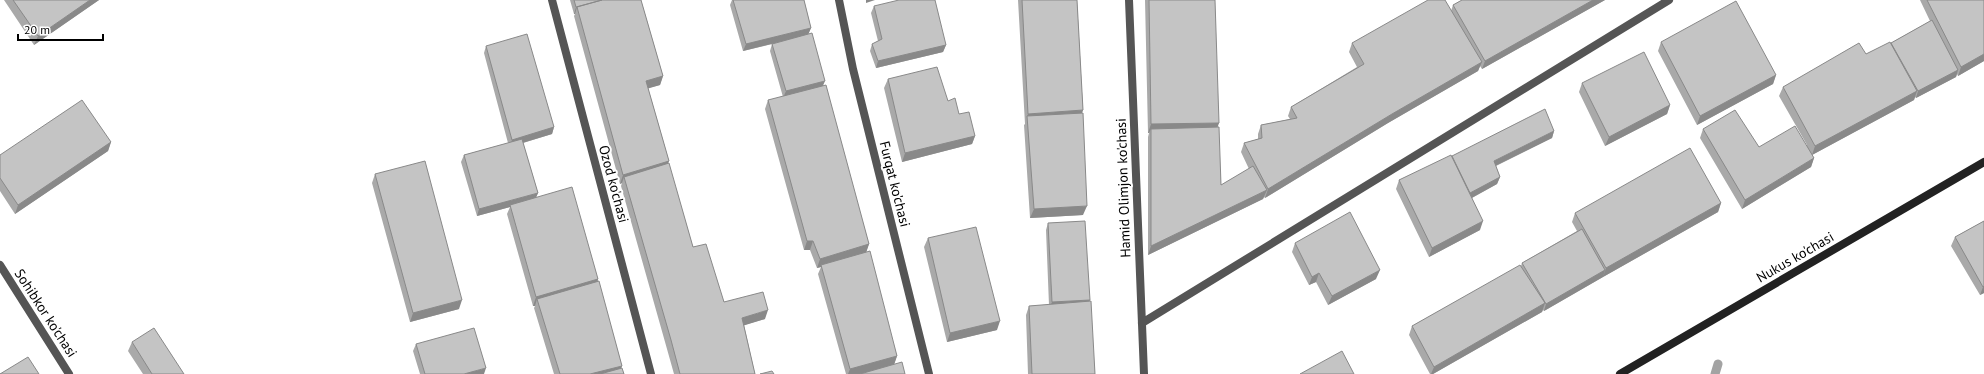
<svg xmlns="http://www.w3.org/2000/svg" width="1984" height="374" viewBox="0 0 1984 374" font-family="'PT Sans',sans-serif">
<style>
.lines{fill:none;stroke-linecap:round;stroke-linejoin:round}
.stream{stroke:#a3a3a3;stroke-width:9}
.minor{stroke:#555;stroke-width:8}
.secondary{stroke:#222;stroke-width:8}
.wall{fill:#a9a9a9}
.shaded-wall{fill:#898989}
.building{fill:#c4c4c4;stroke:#898989}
.labels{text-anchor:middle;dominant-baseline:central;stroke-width:4;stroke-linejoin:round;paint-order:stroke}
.street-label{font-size:14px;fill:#000;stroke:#fff}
</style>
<rect width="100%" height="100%" fill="#fff"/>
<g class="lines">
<path class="stream" d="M1715 374 1718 364"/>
<path class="minor" d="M552 0 651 374
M839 0 853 69 929 374
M1129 0 1144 374
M0 265 69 374
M1142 323 1669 0"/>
<path class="secondary" d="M1620 374 1984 162"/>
</g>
<path class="wall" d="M4 0H99L34 45Z
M570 0H641L663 76 660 85 648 88 669 161 668 163 693 247 724 302 765 319 744 325 755 374H674L667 349 621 186 622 183 620 184 574 16 575 14H574Z
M732 0H804L811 28 808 34 869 244 866 252 897 356 894 364 905 374H846L818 274 821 267 817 268 810 250H804L765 109 768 100 783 97 770 51 772 44 743 51 730 5Z
M1018 0H1077L1083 110 1082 113 1083 215 1030 218 1024 125 1025 124Z
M1145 0H1215L1217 127 1221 185 1249 169 1241 152 1244 143 1258 139V134L1261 125 1290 119 1288 116 1291 107 1357 67 1349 52 1352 43 1451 11 1453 5 1462 0H1605L1482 69 1480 66 1478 71 1388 123 1265 198 1264 197 1263 199 1148 255V137L1149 133H1148Z
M1920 0H1984V61L1958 76 1957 74 1956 77 1916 98 1915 97 1914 100 1812 155 1814 158 1811 167 1742 209 1700 138 1703 129 1759 147 1807 145 1779 96 1783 87 1866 54 1891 43 1930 21Z
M874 6 946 45 943 52 876 68 870 51 872 44 878 41 871 13Z
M1661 42 1776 75 1773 84 1697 125 1658 51Z
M486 46 554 127 552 134 523 143 538 193 536 197 598 279V281L622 366 621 368 624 374H554L534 308 535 306H533L507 214 510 207 477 216 461 162 464 155 508 143 484 53Z
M888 79 948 101 975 136 972 144 902 162 884 88Z
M1582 83 1670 105 1667 114 1605 146 1579 92Z
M1554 131 1552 138 1496 166 1500 177 1497 184 1472 198 1480 230 1429 257 1396 189 1399 180 1452 156Z
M111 142 108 151 15 214 0 191V155Z
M375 174 459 309 410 322 372 183Z
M1721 203 1718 212 1603 277 1544 311 1543 310 1542 312 1433 374H1430L1409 335 1412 326 1521 266 1522 263 1577 231 1572 222 1575 213Z
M1984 221V293L1980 295 1951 246 1955 237Z
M1048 223 1089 302 1095 374H1028L1026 315 1029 306 1049 305 1046 230Z
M928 238 997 330 947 342 924 247Z
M1295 243 1376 279 1328 305 1316 282 1309 285 1292 252Z
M132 342 184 374H143L128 351Z
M416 344 484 374H420L413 351Z"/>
<path class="shaded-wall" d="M90 0H99L34 45 38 36Z
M602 0 577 7 575 14H574L576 7Z
M866 0H875L866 3Z
M1593 0H1605L1482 69 1485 61Z
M811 28 808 35 743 51 746 44Z
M946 45 943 52 876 68 878 61Z
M1984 54V61L1958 76 1961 67Z
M1482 62 1478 71 1388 123 1265 198 1268 189 1392 114Z
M1958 70 1956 77 1916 98 1918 91Z
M1776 75 1773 84 1697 125 1700 116Z
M663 76 660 85 643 90 646 81Z
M825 81 822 88 783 98 786 91Z
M1917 91 1914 100 1812 155 1815 146Z
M1670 105 1667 114 1605 146 1609 137Z
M1083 110 1079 120 1027 116 1028 114Z
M1219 123 1216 132 1151 129 1149 133H1148L1151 124Z
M554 127 552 134 509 147 512 140Z
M1554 131 1552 138 1491 168 1494 161Z
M975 136 972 144 902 162 905 153Z
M111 142 108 151 15 214 18 205Z
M1814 158 1811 167 1742 209 1745 200Z
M669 161 665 170 624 177 622 183 620 184 623 175Z
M1500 177 1497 184 1466 201 1468 194Z
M1267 190 1263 199 1148 255 1151 246Z
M538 193 535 200 510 205V207L477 216 479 209Z
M1721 203 1718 212 1603 277 1606 268Z
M1087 206 1083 215 1030 218 1034 209Z
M1483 221 1480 230 1429 257 1432 248Z
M807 241H813L810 250H804Z
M869 244 866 253 821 265V267L817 268 820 259Z
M1380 270 1376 279 1328 305 1332 296Z
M1605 270 1603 277 1544 311 1546 304Z
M1319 273 1316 282 1309 285 1312 277Z
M598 279 595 288 537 299 535 306H533L536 297Z
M1984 286V293L1980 295 1983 287Z
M462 300 459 309 410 322 413 313Z
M1090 300 1087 307 1049 309 1052 302Z
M1545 303 1542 312 1433 374H1431L1434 367Z
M768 310 765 319 739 327 742 318Z
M1000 321 997 330 947 342 950 333Z
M897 356 894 365 860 374H848L850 369Z
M622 366 619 374H590Z
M486 368 484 374H464Z"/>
<path class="building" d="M13 0H90L38 36Z
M574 0H602L576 7Z
M602 0H641L663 76 646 81 669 161 623 175 577 7Z
M733 0H804L811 28 746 44Z
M899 0H935L946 45 878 61 872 44 882 39 874 6Z
M1022 0H1077L1083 110 1028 114Z
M1149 0H1215L1219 123 1151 124Z
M1428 0H1445L1482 62 1392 114 1268 189 1244 143 1262 138 1261 125 1297 118 1291 107 1364 64 1352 43Z
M1462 0H1593L1485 61 1453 5Z
M1927 0H1984V54L1961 67Z
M1736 1 1776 75 1700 116 1661 42Z
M1932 20 1958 70 1918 91 1891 43Z
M812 33 825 81 786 91 772 44Z
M527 34 554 127 512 140 486 46Z
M1890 42 1917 91 1815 146 1783 87 1859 43 1866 54Z
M1644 52 1670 105 1609 137 1582 83Z
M937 67 948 101 955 98 959 114 969 112 975 136 905 153 888 79Z
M826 85 869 244 820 259 813 241H807L768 100Z
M82 100 111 142 18 205 0 178V155Z
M1545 109 1554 131 1494 161 1500 177 1470 193 1452 156Z
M1735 110 1759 147 1795 126 1814 158 1745 200 1703 129Z
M1083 113 1087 206 1034 209 1027 116Z
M1219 127 1221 185 1253 166 1267 190 1151 246V129Z
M522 139 538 193 479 209 464 155Z
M1690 148 1721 203 1606 268 1575 213Z
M1451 155 1483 221 1432 248 1399 180Z
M425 161 462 300 413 313 375 174Z
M669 163 693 247 706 244 724 302 763 292 768 310 742 318 755 374H680L671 340 624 177Z
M572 187 598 279 536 297 510 205Z
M1350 212 1380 270 1332 296 1319 273 1312 277 1295 243Z
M1085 221 1090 300 1052 302 1048 223Z
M1984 221V286L1983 287 1955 237Z
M976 227 1000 321 950 333 928 238Z
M1582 229 1605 270 1546 304 1522 263Z
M870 251 897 356 850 369 821 265Z
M1520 265 1545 303 1434 367 1412 326Z
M599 281 622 366 590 374H560L537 299Z
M1091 301 1095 374H1032L1029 306Z
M154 328 184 374H152L132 342Z
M474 328 486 368 464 374H425L416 344Z
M1342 351 1354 374H1300Z
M28 357 39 374H0Z
M902 362 905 374H860Z
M622 368 624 374H600Z
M772 371 774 374H760Z"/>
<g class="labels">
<g class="street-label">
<text transform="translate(614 184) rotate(75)">Ozod ko'chasi</text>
<text transform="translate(895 184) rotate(76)">Furqat ko'chasi</text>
<text transform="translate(1123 188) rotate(-92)">Hamid Olimjon ko'chasi</text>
<text transform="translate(1795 257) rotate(-30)">Nukus ko'chasi</text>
<text transform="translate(46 313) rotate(57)">Sohibkor ko'chasi</text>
</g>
</g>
<path d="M18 34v6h85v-6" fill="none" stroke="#000000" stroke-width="2"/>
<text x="24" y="34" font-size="12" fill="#000000" stroke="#ffffff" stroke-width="3" paint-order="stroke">20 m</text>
</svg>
